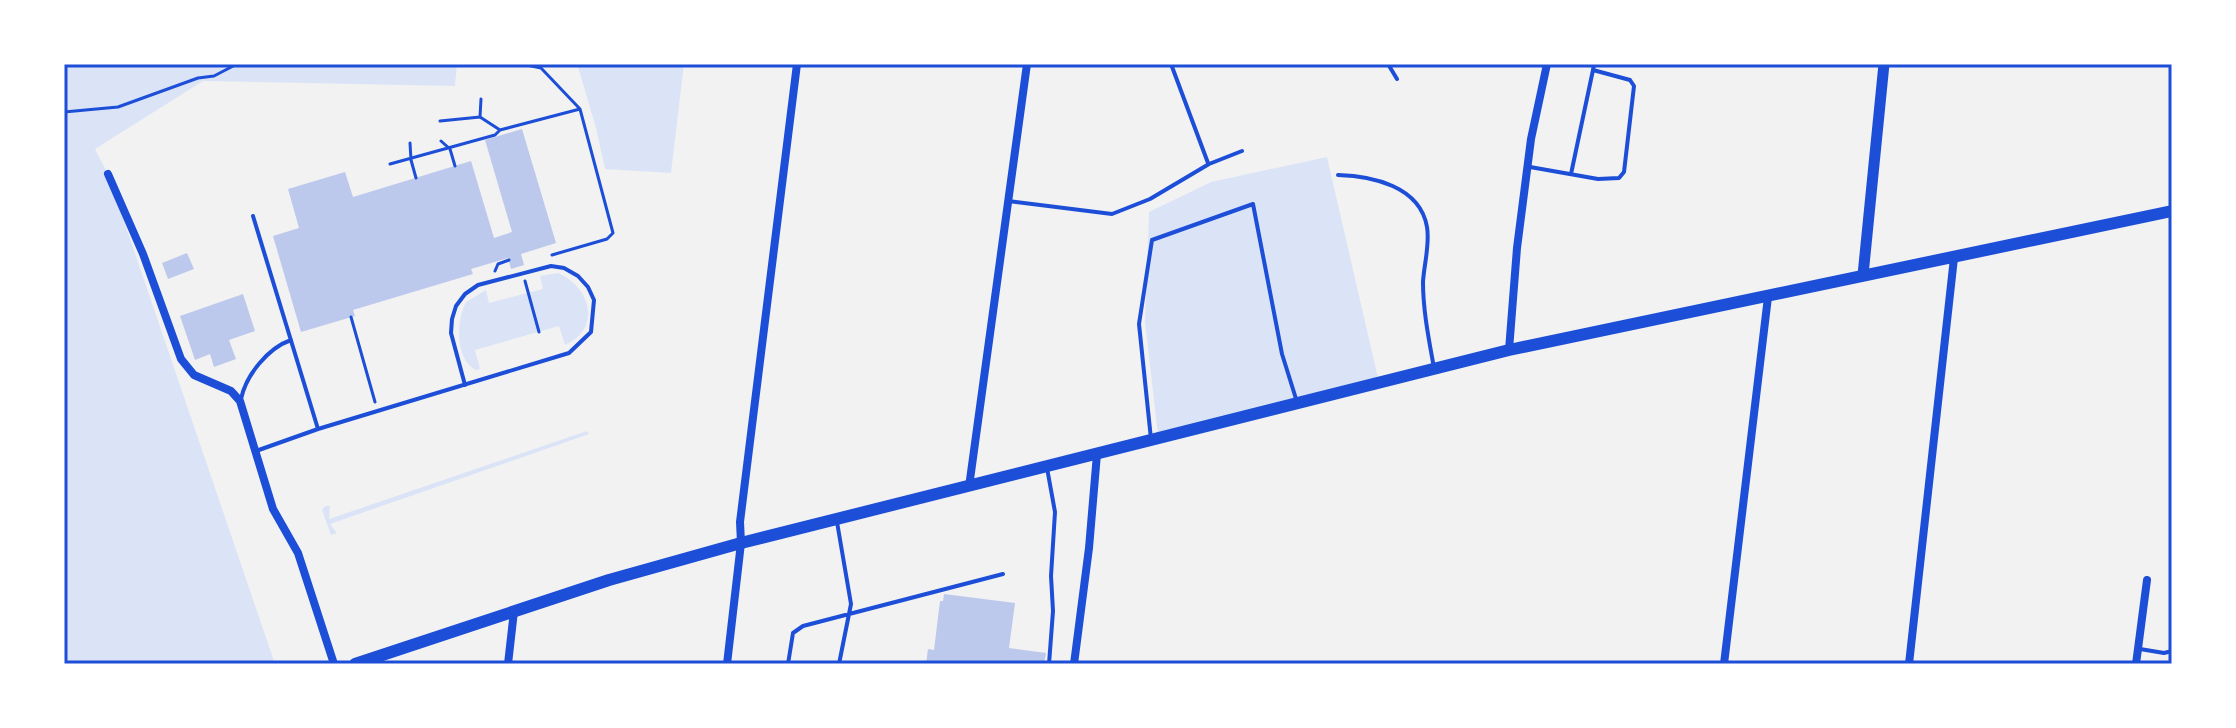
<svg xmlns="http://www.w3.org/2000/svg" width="2236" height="728" viewBox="0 0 2236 728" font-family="Inter,sans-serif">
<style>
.green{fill:#dbe4f7}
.building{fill:#bdc9ec}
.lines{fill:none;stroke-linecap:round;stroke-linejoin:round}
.path{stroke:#1d4ed8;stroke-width:3}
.service{stroke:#1d4ed8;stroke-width:4}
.minor{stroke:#1d4ed8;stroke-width:8}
.tertiary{stroke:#1d4ed8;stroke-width:11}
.secondary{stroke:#1d4ed8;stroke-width:12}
.neatline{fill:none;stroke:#1d4ed8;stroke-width:3}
</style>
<rect width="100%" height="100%" fill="#f2f2f2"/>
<path class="green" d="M64 64H457L455 86 203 81 95 149 108 174 275 664H64Z
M565 64H684L671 173 605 169 596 128 578 67Z
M1327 157 1378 378 1158 435 1145 322 1149 212 1211 182Z
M558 273C591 287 602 329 565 345L559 326 475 350 480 369 476 370C455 360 456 321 466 302L486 290 489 303 543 289 540 276Z
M587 431 589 434 330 524 337 533 331 535 322 510 325 506H330L329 519Z"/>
<path class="building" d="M522 129 556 243 521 254 524 265 511 269 508 258 471 269 473 274 353 310 355 316 301 332 273 236 299 228 288 189 345 172 353 197 471 161 494 238 512 232 485 140Z
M187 253 194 269 168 279 162 263Z
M243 294 255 331 229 340 236 359 214 367 210 354 195 360 180 316Z
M944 594 1015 603 1009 648 1046 653 1044 664H926L928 649 934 650 940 601H943Z"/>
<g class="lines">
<path class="path" d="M522 64 541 68 580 109
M64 112 118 107 198 78 214 76 237 64
M480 117 500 130
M440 121 480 117 481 99
M441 141 450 149 455 166
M410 143 411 160 416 178
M390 164 495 135 500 130 580 109 613 233 607 239 552 255
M495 271 498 264 509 260
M525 281 539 332
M351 317 375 402"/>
<path class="service" d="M1171 64 1208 163
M1388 64 1397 79
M1530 167 1598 179 1619 178 1624 172 1634 86 1630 80 1593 70 1594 64
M1571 174 1593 70
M1338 175C1372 176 1420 186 1427 227 1430 245 1424 264 1423 282 1423 311 1429 340 1434 368
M1008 201 1112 214 1150 199 1209 164 1242 151
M253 216 318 429
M241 399C246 375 268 348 291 340
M1151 439 1139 324 1152 240 1253 204 1282 354 1297 402
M256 451 318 429 569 353 591 332 594 300 588 287 578 276 564 268 551 266 478 285 465 294 456 306 452 319 451 333 465 385
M1047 468 1055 512 1051 576 1053 611 1049 664
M837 522 851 604 839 664
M2140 649 2164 653 2172 651
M788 664 793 633 803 626 1003 574"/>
<path class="minor" d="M108 174 143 254 181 359 194 375 231 391 240 401 273 509 298 553 334 664
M1509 350 1517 248 1531 139 1547 64
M969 487 1027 64
M508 664 514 611
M727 664 741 543 740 522 797 64
M1074 664 1089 548 1097 454
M1724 664 1768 297
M1909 664 1954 258
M2136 664 2147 580"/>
<path class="tertiary" d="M1863 275 1884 64"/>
<path class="secondary" d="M355 664 609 580 741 543 1509 350 2172 211"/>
</g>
<rect width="2236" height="728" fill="none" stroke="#ffffff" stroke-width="132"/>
<rect x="66" y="66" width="2104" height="596" class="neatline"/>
</svg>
